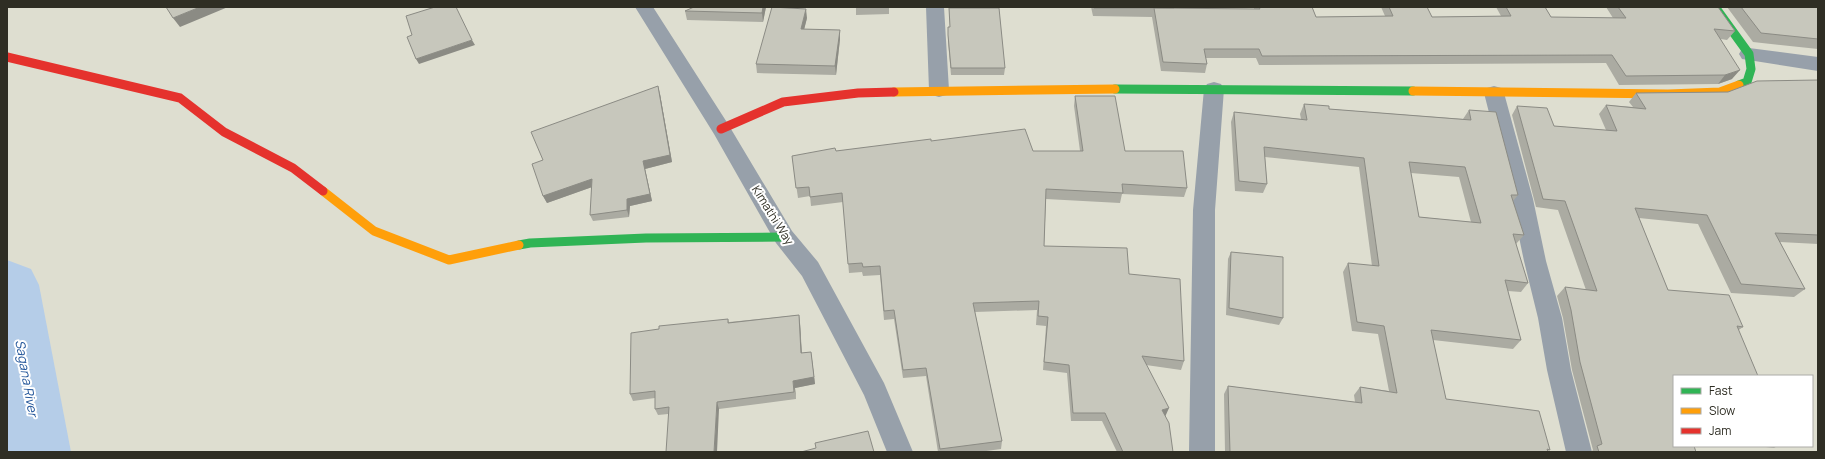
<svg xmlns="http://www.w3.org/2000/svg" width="1825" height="459" viewBox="0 0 1825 459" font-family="Manrope,sans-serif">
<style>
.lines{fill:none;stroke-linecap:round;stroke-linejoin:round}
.river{fill:#b5cde8;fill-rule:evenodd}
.street{fill:#97a0aa;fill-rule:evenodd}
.fast{stroke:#30b455;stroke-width:9}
.slow{stroke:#ff9f0a;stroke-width:9}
.jam{stroke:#e5322d;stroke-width:9}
.wall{fill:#ababa2;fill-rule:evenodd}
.shaded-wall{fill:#8b8b84}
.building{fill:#c7c7bc;stroke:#8b8b84;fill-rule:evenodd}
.labels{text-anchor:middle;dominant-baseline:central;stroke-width:4;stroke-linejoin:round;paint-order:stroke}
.street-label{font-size:12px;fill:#2f2e24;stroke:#fff}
.water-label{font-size:13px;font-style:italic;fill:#23569a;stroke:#fff}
</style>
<rect width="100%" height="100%" fill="#deded0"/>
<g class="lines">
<path class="river" d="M7 260 31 269 39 285 71 452H7Z"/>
<path class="street" d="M635 7H653L728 124 792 231 818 262 884 383 913 452H887L864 395 802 276 776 243 714 134Z
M926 7H944L949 90 946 95 939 97 932 95 929 90Z
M1749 48 1818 57V71L1742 59 1739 54 1742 49Z
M1214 82 1221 84 1224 89 1215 210V452H1189L1193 210 1204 89 1207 84Z
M1494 86 1501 88 1504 93 1533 199 1546 261 1562 318 1571 370 1592 452H1566L1547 370 1538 318 1524 261 1511 199 1484 93 1487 88Z"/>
<path class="fast" d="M1715 7 1749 54 1751 69 1747 82 1739 85
M1115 89 1413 91
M519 245 530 243 646 238 784 237"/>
<path class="slow" d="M1413 91 1668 94 1720 92 1739 85
M894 92 1115 89
M323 191 374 231 449 260 519 245"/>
<path class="jam" d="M7 57 180 98 224 132 293 168 323 191
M721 129 783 102 858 93 894 92"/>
</g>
<path class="wall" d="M694 7H766L763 22 687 20 685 11Z
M856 7H889V14L856 15Z
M1091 7H1174V8L1254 9V7H1312L1316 17 1385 16 1381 7H1427L1432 17 1501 16 1496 7H1545L1551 17 1613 18 1606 7H1718L1735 31 1727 40 1721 39 1732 79 1718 84 1619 85 1606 63 1259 65 1256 58H1206L1207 64 1205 73 1161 71 1152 17 1093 16Z
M1727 7H1818V49L1753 42Z
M949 8 1005 68 1004 75H951L948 42V27H950Z
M807 18 804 29 840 30V39L836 75 757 73 756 64Z
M1818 80V244L1780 242 1805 289 1794 297 1731 293 1698 224 1639 218 1668 290 1743 327 1674 376V446L1696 452H1591L1593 450 1572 370 1563 318 1557 296 1565 287 1586 290 1558 210 1536 207 1512 115 1517 106 1554 126 1606 130 1599 114 1606 105 1633 107 1629 102 1636 93 1728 92Z
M660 94 672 162 645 169 652 201 630 206 629 217 593 221 590 215 592 187 547 203 543 196V160Z
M1075 96 1125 151 1187 188 1184 197 1122 194 1120 203 1046 199 1044 246 1129 274 1184 361 1181 370 1146 365 1165 416 1173 452H1117L1102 421H1071L1067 373 1043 370 1046 326 1036 325 1037 310 975 312 1002 441 1001 449 979 452H938L926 376 903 378 894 319 884 320 880 275 863 276 862 272 849 273 843 202 811 206 810 196 798 198 792 156 836 151 931 141 1033 151H1080L1074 106Z
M1304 104 1329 109 1463 119 1469 110 1518 195 1513 201 1524 235 1516 244 1528 283 1521 292 1508 291 1521 340 1513 349 1433 340 1446 399 1550 450 1548 451V452H1225L1224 394 1228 386 1355 402 1354 395 1360 387 1389 391 1378 334 1352 331 1343 272 1348 263 1372 266 1359 167 1265 157 1267 184 1263 193 1235 191 1231 122 1234 112 1301 119 1300 114ZM1411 173 1459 177 1471 222 1419 217Z
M1231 252 1283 318 1279 325 1226 315 1228 259Z
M799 315 800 323 802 353 812 359 815 384 795 388 796 399 719 409 658 415 655 409V398L633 401 630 394 659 329 728 319 729 322Z
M1758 446H1777L1774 448Z"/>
<path class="shaded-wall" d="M200 7H228L180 27 173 18Z
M763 7H766L763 22 762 13Z
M806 9 807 18 802 38 801 29Z
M840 30V39L836 75 835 66Z
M472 40 475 45 419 64 416 59Z
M1740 70 1732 79 1718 84 1725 75Z
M658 86 660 94 672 162 645 169 652 201 630 206 629 217 627 210V199L643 161Z
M592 179 595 186 547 203 543 196Z
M799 315 800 323 802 360 801 353Z
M811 352 815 384 795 388 796 399 793 381Z
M717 402 719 409 717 452H714Z
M1169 408 1165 417 1162 410Z"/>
<path class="building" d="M166 7H200L173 18Z
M435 7H456L472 40 416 59 407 37 412 35 406 16Z
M694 7H763L762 13 685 11Z
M772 7 806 9 801 29 840 30 835 66 756 64Z
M1094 7H1174V8H1094Z
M1259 7H1312L1316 17 1393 16 1389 7H1427L1432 17 1511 16 1506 7H1545L1551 17 1626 18 1618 7H1718L1735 31 1714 29 1740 70 1725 75 1626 76 1612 55 1262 56 1259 49H1204L1207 64 1163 62 1154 8 1260 9Z
M1741 7H1818V39L1761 33Z
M949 8H999L1005 68H951L948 35V27H950Z
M1818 80V235L1775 233 1805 289 1741 284 1707 215 1635 208 1668 290 1729 295 1743 327 1737 326 1758 376H1674V446H1694L1696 452H1599L1597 446 1602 444 1580 362 1571 310 1565 287 1597 291 1565 201 1543 199 1517 106 1547 108 1554 126 1617 131 1606 105 1646 109 1636 93 1728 92 1757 81Z
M658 86 670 155 643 161 650 194 627 199V210L590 215 592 179 543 196 532 164 543 160 531 132Z
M1075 96H1115L1125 151H1183L1187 188 1122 184 1123 193 1046 189 1044 246 1127 248 1129 274 1180 279 1184 361 1142 356 1169 408 1162 410 1169 423 1173 452H1123L1105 413H1073L1069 365 1044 362 1048 317 1038 316 1039 301 973 303 1002 441 940 449 926 368 903 370 894 310 884 311 880 266 863 267 862 263 848 264 842 193 810 197 809 187 796 188 792 156 835 148 836 151 931 139V141L1025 129 1033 151H1083Z
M1304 104 1329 106V109L1471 120 1469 110 1496 112 1518 195H1511L1524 235 1513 234 1528 283 1505 280 1521 340 1431 330 1446 399 1539 411 1550 450 1547 449 1548 452H1230L1228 386 1362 403 1360 387 1397 393 1384 326 1357 322 1348 263 1379 266 1364 158 1264 147 1267 184 1239 181 1234 112 1307 120ZM1409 162 1465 167 1481 223 1419 217Z
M1231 252 1283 257V318L1229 308Z
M799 315 801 353 811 352 814 377 793 381 794 392 717 402 714 452H666L669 407 655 409V391L630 394 631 333 659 329V326L728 319V323Z
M868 431 874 452H801L816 448 815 443Z"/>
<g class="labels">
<g class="street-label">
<text transform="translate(773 215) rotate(58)">Kimathi Way</text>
</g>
<g class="water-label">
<text transform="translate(27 378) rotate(80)">Sagana River</text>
</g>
</g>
<rect width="1825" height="459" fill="none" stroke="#2f2e24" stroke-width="16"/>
<rect x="1673" y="375" width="140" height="72" fill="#ffffff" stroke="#acaba7"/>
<rect x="1681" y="388" width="20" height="6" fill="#30b455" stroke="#acaba7"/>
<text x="1709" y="395" font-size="12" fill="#2f2e24">Fast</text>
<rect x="1681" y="408" width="20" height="6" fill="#ff9f0a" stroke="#acaba7"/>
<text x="1709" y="415" font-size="12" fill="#2f2e24">Slow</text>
<rect x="1681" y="428" width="20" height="6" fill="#e5322d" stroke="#acaba7"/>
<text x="1709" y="435" font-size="12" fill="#2f2e24">Jam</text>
</svg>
